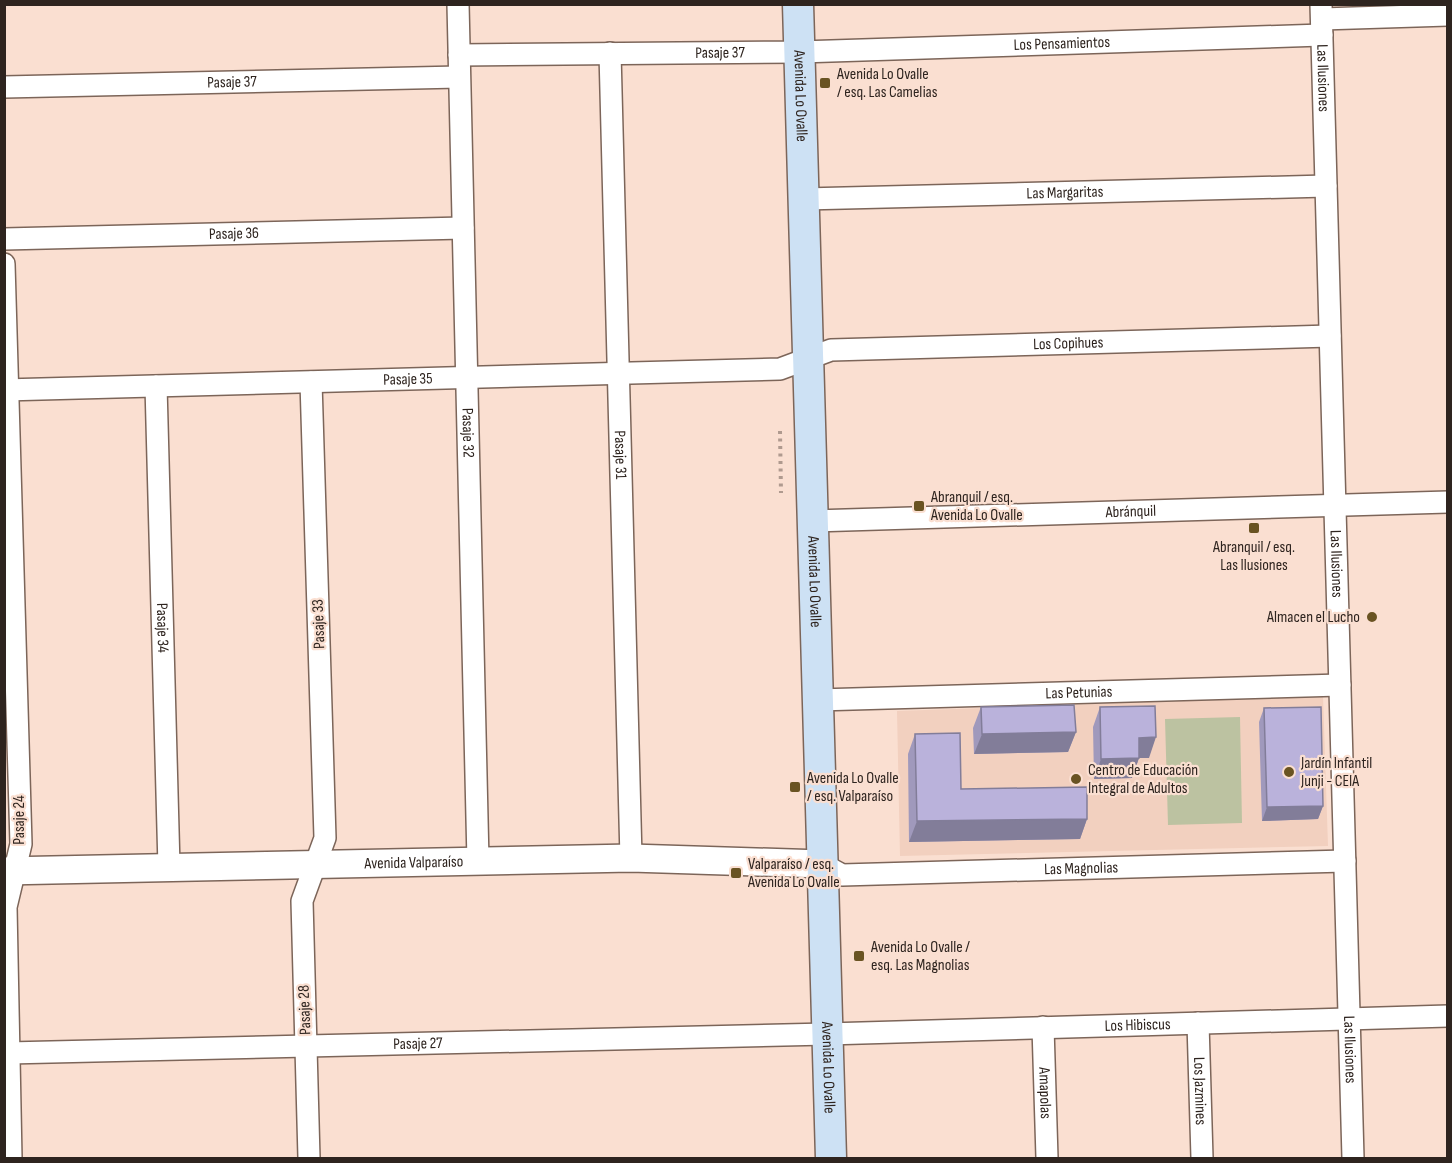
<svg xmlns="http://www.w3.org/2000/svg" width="1452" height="1163" viewBox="0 0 1452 1163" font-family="'Sofia Sans Condensed',sans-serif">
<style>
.built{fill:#f2d0bf}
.green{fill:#bcc2a1}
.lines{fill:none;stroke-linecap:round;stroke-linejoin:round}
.minor-casing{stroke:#7c6559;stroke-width:24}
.tertiary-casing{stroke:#7c6559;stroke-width:30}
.secondary-casing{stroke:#7c6559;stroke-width:33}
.path{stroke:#af9a8f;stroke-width:4;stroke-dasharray:3 4.5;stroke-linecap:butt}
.minor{stroke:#fff;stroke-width:21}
.tertiary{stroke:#fff;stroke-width:27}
.secondary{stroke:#cde1f4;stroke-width:30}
.wall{fill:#a099bc}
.shaded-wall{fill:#827d99}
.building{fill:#bab2db;stroke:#827d99;stroke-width:1.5}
.poi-dot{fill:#695322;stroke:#fadfd1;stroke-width:2}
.labels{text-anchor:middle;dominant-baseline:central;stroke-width:4.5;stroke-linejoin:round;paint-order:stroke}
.street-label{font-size:16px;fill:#2e241f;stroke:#fadfd1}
.poi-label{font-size:16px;fill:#2e241f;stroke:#fadfd1;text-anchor:start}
</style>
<rect width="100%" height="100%" fill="#fadfd1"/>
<path class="built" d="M1323 696 1328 846 900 856 897 711Z"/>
<path class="green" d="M1240 717 1242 823 1168 825 1165 719Z"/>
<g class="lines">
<g class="minor-casing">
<g id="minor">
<path id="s1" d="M458 4 478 861"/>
<path id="s2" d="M1321 4 1353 1158"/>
<path d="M1322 19 1448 15"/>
<path id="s3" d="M610 53 631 858"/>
<path id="s4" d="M459 55 800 52 1322 35"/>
<path id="s5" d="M4 87 459 77"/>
<path id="s6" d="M804 199 1326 186"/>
<path id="s7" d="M4 239 463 228"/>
<path d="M4 264 21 844 6 907 11 1158"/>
<path id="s8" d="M156 386 169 867"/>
<path id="s9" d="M4 390 780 369 831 350 1330 336"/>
<path id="s10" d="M813 521 1448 502"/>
<path id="s11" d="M818 700 1340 685"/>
<path id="s12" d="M822 864 842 875 1345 861"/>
<path id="s13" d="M1198 1023 1202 1158"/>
<path id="s14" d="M1043 1027 1047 1158"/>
<path id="s15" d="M8 1053 827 1034 1448 1016"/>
<path d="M309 1158 302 901 325 838 311 382"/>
</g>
</g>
<g class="tertiary-casing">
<g id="tertiary">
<path id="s16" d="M4 871 631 858 822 864"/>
</g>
</g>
<g class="secondary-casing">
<g id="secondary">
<path id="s17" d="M798 4 831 1158"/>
</g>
</g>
<path class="path" d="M780 431 781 493"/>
<use href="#minor" class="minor"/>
<use href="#tertiary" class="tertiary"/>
<use href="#secondary" class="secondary"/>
</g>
<path class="wall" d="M981 707 1076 732 1068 752 974 754 973 728Z
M1100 707 1149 758H1139L1132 778 1094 779 1093 727Z
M1264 708 1323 806 1318 819 1262 821 1259 722Z
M915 734 961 789 1087 819 1080 839 909 842 908 754Z"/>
<path class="shaded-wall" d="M1076 732 1068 752 974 754 982 734Z
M1156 737 1149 758H1139L1132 778 1094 779 1101 759 1139 738Z
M1323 806 1318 819 1262 821 1267 807Z
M1087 819 1080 839 909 842 917 821Z"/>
<path class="building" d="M1074 705 1076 732 982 734 981 707Z
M1155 706 1156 737 1139 738V758L1101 759 1100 707Z
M1321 707 1323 806 1267 807 1264 708Z
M960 733 961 789 1087 787V819L917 821 915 734Z"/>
<g class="poi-dot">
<rect x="819" y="77" width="12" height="12" rx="3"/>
<rect x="913" y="500" width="12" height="12" rx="3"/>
<rect x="1248" y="522" width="12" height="12" rx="3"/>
<circle cx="1372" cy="617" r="6"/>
<circle cx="1289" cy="772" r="6"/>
<circle cx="1076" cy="779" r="6"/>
<rect x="789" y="781" width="12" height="12" rx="3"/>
<rect x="730" y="867" width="12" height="12" rx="3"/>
<rect x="853" y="950" width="12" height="12" rx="3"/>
</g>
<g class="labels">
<g class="street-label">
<text stroke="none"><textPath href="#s4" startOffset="603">Los Pensamientos</textPath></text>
<text stroke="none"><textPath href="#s4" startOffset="261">Pasaje 37</textPath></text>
<text stroke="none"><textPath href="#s2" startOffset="74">Las Ilusiones</textPath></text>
<text stroke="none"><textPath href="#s5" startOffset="228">Pasaje 37</textPath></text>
<text stroke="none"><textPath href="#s17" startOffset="92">Avenida Lo Ovalle</textPath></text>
<text stroke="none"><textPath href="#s6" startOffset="261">Las Margaritas</textPath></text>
<text stroke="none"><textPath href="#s7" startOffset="230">Pasaje 36</textPath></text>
<text stroke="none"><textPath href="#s9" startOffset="1068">Los Copihues</textPath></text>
<text stroke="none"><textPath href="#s9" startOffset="404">Pasaje 35</textPath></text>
<text stroke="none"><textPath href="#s1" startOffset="429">Pasaje 32</textPath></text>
<text stroke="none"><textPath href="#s3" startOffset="402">Pasaje 31</textPath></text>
<text stroke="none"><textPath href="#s10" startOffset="318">Abránquil</textPath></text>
<text stroke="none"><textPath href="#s2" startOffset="560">Las Ilusiones</textPath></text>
<text stroke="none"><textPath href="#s17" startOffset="578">Avenida Lo Ovalle</textPath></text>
<text transform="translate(319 624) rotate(-92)">Pasaje 33</text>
<text stroke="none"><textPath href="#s8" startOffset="242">Pasaje 34</textPath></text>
<text stroke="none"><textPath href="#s11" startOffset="261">Las Petunias</textPath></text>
<text transform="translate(19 820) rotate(-90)">Pasaje 24</text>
<text stroke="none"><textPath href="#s16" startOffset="410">Avenida Valparaíso</textPath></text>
<text stroke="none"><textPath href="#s12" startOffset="262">Las Magnolias</textPath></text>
<text transform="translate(305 1010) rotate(-92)">Pasaje 28</text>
<text stroke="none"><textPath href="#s15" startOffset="1130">Los Hibiscus</textPath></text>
<text stroke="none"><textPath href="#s15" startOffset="410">Pasaje 27</textPath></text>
<text stroke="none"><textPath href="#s2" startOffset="1046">Las Ilusiones</textPath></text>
<text stroke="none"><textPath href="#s17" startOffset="1064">Avenida Lo Ovalle</textPath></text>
<text stroke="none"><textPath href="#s13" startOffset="68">Los Jazmines</textPath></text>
<text stroke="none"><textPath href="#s14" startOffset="66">Amapolas</textPath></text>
</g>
<g class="poi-label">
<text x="837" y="74">Avenida Lo Ovalle<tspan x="837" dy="18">/ esq. Las Camelias</tspan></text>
<text x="931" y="497">Abranquil / esq.<tspan x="931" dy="18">Avenida Lo Ovalle</tspan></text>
<text x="1254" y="547" text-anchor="middle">Abranquil / esq.<tspan x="1254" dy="18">Las Ilusiones</tspan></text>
<text x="1360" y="617" text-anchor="end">Almacen el Lucho</text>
<text x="1301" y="763">Jardín Infantil<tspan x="1301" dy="18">Junji - CEIA</tspan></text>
<text x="1088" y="770">Centro de Educación<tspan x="1088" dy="18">Integral de Adultos</tspan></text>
<text x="807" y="778">Avenida Lo Ovalle<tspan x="807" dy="18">/ esq. Valparaíso</tspan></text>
<text x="748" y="864">Valparaíso / esq.<tspan x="748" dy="18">Avenida Lo Ovalle</tspan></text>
<text x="871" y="947">Avenida Lo Ovalle /<tspan x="871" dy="18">esq. Las Magnolias</tspan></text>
</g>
</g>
<rect width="1452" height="1163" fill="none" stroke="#2e241f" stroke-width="12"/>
</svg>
